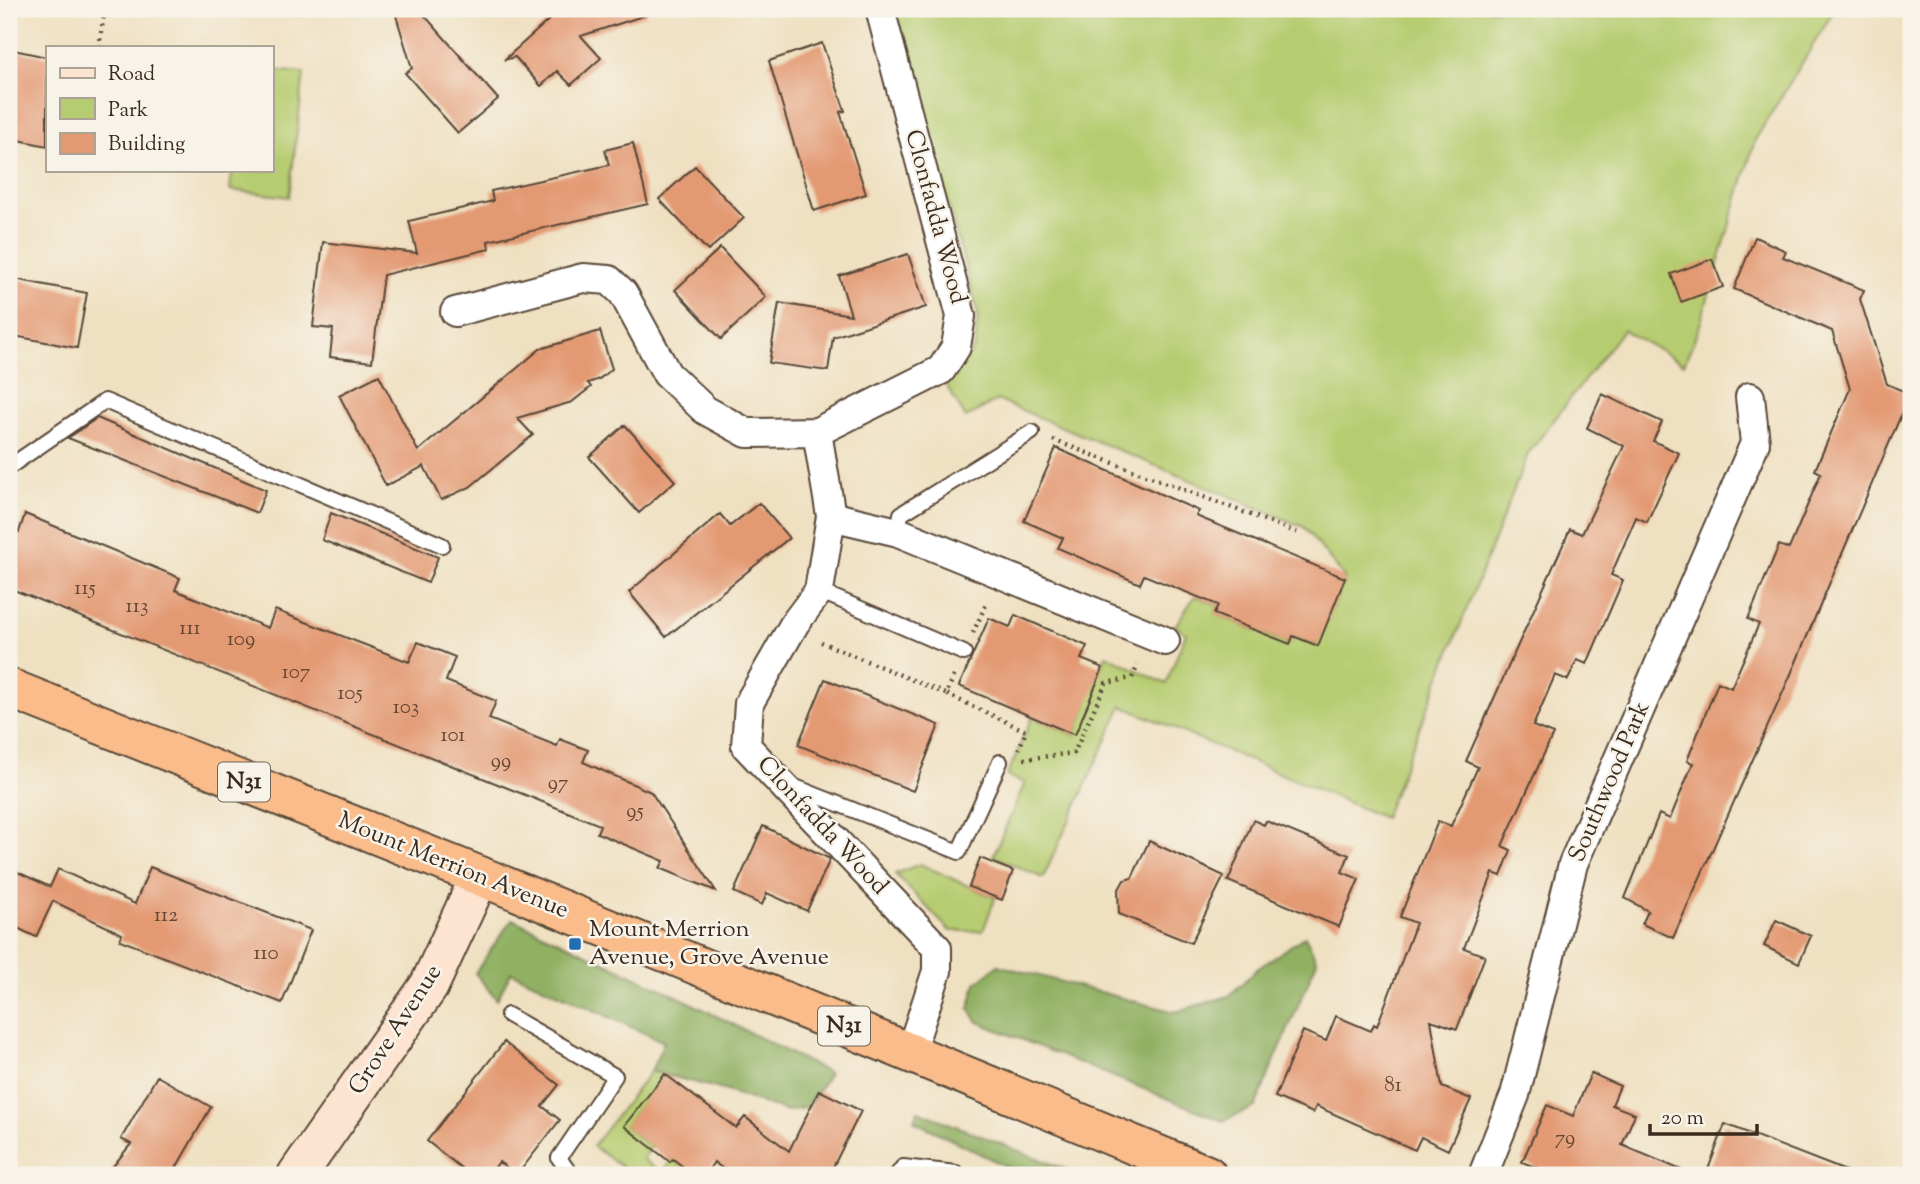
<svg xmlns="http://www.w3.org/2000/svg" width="1920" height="1184" viewBox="0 0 1920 1184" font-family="'Sorts Mill Goudy',serif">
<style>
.green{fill:#b6cc70;stroke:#787b47;stroke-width:2}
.forest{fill:#90b062;stroke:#666d40;stroke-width:2}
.building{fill:#e39a73}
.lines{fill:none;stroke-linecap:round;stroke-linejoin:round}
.lane-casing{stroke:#564536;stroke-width:18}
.street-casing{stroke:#564536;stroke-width:32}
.secondary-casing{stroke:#564536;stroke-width:42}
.highway-casing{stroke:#564536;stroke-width:42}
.path{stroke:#564536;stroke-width:4.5;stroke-dasharray:2 5;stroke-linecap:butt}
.lane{stroke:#fff;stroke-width:14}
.street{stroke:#fff;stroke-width:28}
.secondary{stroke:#fde4d0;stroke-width:38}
.highway{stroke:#f9bc8a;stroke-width:38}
.poi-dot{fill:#1f6fb2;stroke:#f7f3e8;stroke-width:2.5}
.labels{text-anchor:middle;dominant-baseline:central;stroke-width:5;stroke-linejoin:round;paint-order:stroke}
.number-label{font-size:21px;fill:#654633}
.shield{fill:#f7f3e8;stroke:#73665b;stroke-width:2}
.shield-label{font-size:23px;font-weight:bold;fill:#3b2a1e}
.street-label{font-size:24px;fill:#3b2a1e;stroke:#f7f3e8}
.poi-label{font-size:24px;fill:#3b2a1e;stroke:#f7f3e8;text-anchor:start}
</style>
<rect width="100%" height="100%" fill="#f7f3e8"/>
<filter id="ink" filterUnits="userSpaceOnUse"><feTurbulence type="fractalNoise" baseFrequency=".0143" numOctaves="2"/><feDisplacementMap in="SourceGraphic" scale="14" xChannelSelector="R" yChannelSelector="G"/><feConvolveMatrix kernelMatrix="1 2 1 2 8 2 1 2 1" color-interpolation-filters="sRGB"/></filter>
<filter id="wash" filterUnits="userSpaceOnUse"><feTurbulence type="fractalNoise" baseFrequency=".00686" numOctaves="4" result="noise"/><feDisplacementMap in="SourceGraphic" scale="28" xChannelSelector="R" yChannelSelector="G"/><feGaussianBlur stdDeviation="1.57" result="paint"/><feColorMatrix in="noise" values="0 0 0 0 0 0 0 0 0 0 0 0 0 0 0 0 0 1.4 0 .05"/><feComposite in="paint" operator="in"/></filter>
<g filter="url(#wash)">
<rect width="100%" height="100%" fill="#efe0c1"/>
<path class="green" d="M895 9H1835L1755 140 1699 328 1684 364 1623 330 1528 454 1384 818 1122 706 1043 878 993 856 1025 783 1007 776 1032 717 1075 735 1106 655 1166 684 1186 633 1175 626 1195 596 1218 605 1215 614 1289 644 1293 636 1317 646 1345 578 1304 527 997 400 966 418 946 385 975 347 978 313Z
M271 70 304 73 289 197 230 190 232 170H271Z
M920 864 995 898 983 931H950L895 874Z
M651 1071 665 1074 625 1126 651 1147 643 1159 661 1173 673 1159 694 1175H633L593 1146Z"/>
<path class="forest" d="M512 919 683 999 829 1073 808 1107 785 1111 724 1090 651 1071 664 1042 511 972 497 1000 475 973Z
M1305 936 1317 961 1255 1107 1223 1121 978 1022 969 1009 976 983 998 965 1175 1012 1229 996 1257 969Z
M918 1111 1080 1175H1010L1013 1170 914 1121Z
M499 1162 516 1175H458L463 1169Z"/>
<g id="blocks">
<path class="building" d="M394 9H419L498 99 458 133 405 73 412 68Z
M561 9H645L646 15 581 36 601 58 571 85 557 71 541 86 515 57 504 60Z
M822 43 845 111 840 112 866 194 814 211 769 61Z
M9 49 47 57V146L9 138Z
M633 143 648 204 488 241 489 249 383 275 372 362 330 357 333 329 313 327 323 242 417 253 409 221 493 201 491 191 609 165 605 150Z
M695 166 744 218 708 251 659 199Z
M1755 237 1786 251 1783 257 1864 290 1860 299 1887 384 1910 394 1791 674 1673 938 1642 924 1648 911 1625 898 1659 814 1670 819 1693 763 1687 761 1718 682 1731 688 1759 624 1748 619 1779 545 1789 549 1821 473 1815 470 1850 389 1832 331 1734 289Z
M720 248 766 297 721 339 675 290Z
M908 254 926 307 833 337 828 371 769 363 779 303 851 315 839 276Z
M1712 259 1723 287 1681 302 1671 274Z
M9 278 87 293 77 348 9 335Z
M600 331 612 369 599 379 588 383 591 387 572 402 517 418 533 435 470 487 441 500 424 466 386 486 339 395 379 375 418 451 540 349Z
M1602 394 1662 422 1653 441 1679 453 1647 522 1636 517 1611 575 1623 580 1587 664 1577 660 1568 680 1555 675 1533 726 1553 734 1502 846 1511 850 1501 876 1493 873 1464 948 1485 956 1457 1029 1431 1020 1442 1087 1471 1099 1448 1150 1421 1137 1415 1150 1316 1106 1313 1113 1275 1097 1303 1031 1326 1041 1336 1016 1371 1031 1374 1024 1377 1026 1416 923 1400 917 1438 821 1451 826 1478 767 1466 761 1570 529 1582 534 1624 446 1587 428Z
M97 418 266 490 257 513 68 438Z
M625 425 675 481 639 513 589 457Z
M1056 448 1199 511 1196 516 1345 578 1318 646 1293 636 1290 644 1214 614 1218 605 1144 575 1140 584 1058 548 1063 538 1024 521Z
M759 503 789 538 666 637 629 592 720 514 730 526Z
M331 513 438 557 428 583 322 540Z
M25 514 180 578 175 590 268 628 275 610 409 662 418 642 455 657 446 681 496 701 489 719 557 746 560 739 588 750 583 762 651 792 716 891 660 868 664 861 597 833 600 825 9 588V528L19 532Z
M1015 615 1087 646 1081 659 1103 668 1075 735 959 686 989 618 1010 627Z
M825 679 939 725 913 791 798 745Z
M1253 820 1264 825 1266 821 1349 855 1342 872 1359 879 1339 927 1228 881Z
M763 826 830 859 807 911 767 893 762 905 734 892Z
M1149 841 1224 876 1191 943 1119 914 1118 891 1124 880 1132 878Z
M980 858 1013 871 1002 900 969 887Z
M150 867 311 930 282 1003 120 940 122 934 53 901 36 937 9 924V868L50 887 58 869 135 904Z
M1776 920 1811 936 1799 963 1764 946Z
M504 1042 559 1085 542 1106 560 1120 517 1175 499 1162 489 1175H470L427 1141Z
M1591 1073 1620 1086 1612 1105 1635 1114 1622 1145 1693 1175H1555L1522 1162 1547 1105 1573 1116Z
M665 1074 736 1128 745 1117 789 1151 819 1090 861 1111 829 1175H731L714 1162 705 1175H694L673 1159 670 1162 624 1126Z
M157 1076 211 1107 172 1175H106L131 1144 121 1139Z
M1725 1124 1851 1173V1175H1706Z"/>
</g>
</g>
<g filter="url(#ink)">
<use href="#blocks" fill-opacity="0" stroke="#564536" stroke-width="2"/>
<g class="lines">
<g class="lane-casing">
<path id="lane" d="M9 467 105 401 442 545
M898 532 901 514 1032 432
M819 591 964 653
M793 786 959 852 1000 762
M508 1015 615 1076 559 1158 571 1175
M897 1175 903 1167 956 1173"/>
</g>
<g class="street-casing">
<path id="street" d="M455 312 583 278 609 280 623 293 667 374 705 410 747 433 817 432 941 370 956 347 961 316 880 9
M817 432 831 516 819 591 795 623 749 703 746 746 937 948V971L910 1053
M831 516 898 532 1165 641
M1483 1175 1515 1095 1573 864 1755 443 1750 397"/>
</g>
<g class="secondary-casing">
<path id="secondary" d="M297 1175 429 986 480 876"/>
</g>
<g class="highway-casing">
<path id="highway" d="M9 688 480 876 1207 1175"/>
</g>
<path class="path" d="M99 47 104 14 127 9
M1053 440 1301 534
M973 633 987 602
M821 642 946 694
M954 676 946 694 1026 731 1019 749
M1024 759 1074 753 1106 683 1132 678 1138 665"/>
<use href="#lane" class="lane"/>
<use href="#street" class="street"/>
<use href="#secondary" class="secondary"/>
<use href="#highway" class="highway"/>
</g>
</g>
<rect class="poi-dot" x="568" y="937" width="14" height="14" rx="3.5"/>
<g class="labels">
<g class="number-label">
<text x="85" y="589">115</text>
<text x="137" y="607">113</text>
<text x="190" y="629">111</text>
<text x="241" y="640">109</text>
<text x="296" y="673">107</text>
<text x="350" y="694">105</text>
<text x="406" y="708">103</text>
<text x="453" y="736">101</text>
<text x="501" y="762">99</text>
<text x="558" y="784">97</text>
<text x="635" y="812">95</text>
<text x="166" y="916">112</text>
<text x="266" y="954">110</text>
<text x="1393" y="1086">81</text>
<text x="1565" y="1139">79</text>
</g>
<g class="shield">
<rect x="218" y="762.5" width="52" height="39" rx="5"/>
<rect x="818" y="1006.5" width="52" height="39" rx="5"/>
</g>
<g class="shield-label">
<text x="244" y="782">N31</text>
<text x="844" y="1026">N31</text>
</g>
<g class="street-label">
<text transform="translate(935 217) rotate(75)">Clonfadda Wood</text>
<text transform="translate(1610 782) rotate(-67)">Southwood Park</text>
<text transform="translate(822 826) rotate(47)">Clonfadda Wood</text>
<text transform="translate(453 866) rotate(22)">Mount Merrion Avenue</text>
<text transform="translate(396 1030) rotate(-57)">Grove Avenue</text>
</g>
<g class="poi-label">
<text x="589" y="930">Mount Merrion<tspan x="589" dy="28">Avenue, Grove Avenue</tspan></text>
</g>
</g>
<rect width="1920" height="1184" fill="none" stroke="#f7f3e8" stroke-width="35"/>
<rect x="46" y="46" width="228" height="126" fill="#f7f3e8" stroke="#aca397" stroke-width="2"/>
<rect x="60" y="68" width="35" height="10" fill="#fde4d0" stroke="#aca397" stroke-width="2"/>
<text x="108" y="80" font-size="21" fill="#3b2a1e">Road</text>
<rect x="60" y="98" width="35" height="21" fill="#b6cc70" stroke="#aca397" stroke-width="2"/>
<text x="108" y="116" font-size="21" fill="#3b2a1e">Park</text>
<rect x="60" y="133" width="35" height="21" fill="#e39a73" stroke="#aca397" stroke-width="2"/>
<text x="108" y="150" font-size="21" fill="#3b2a1e">Building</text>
<path d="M1650 1124v10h107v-10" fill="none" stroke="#3b2a1e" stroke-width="3.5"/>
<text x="1661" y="1124" font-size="21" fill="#3b2a1e" stroke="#f7f3e8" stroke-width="5" paint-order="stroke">20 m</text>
</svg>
